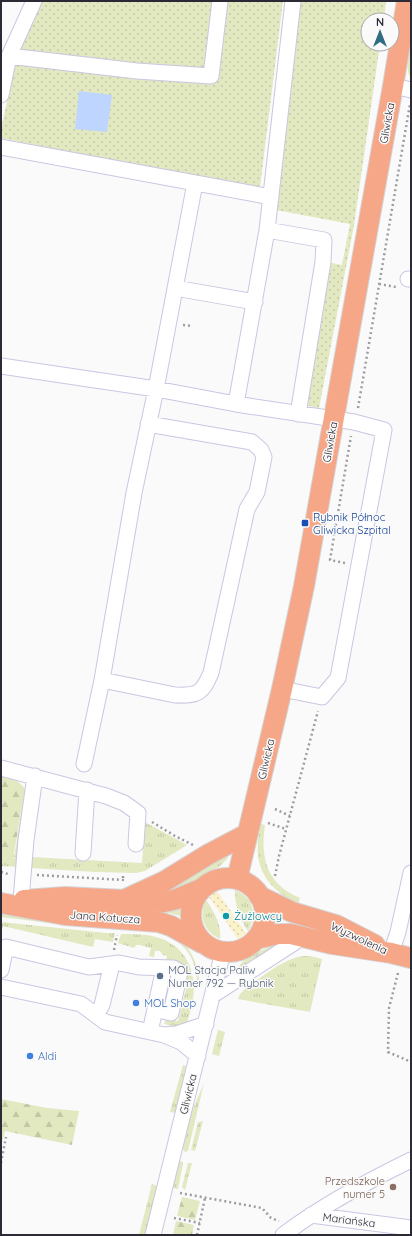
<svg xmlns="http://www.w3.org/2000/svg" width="412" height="1236" viewBox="0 0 412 1236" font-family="Quicksand,sans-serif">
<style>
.grass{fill:url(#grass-tufts)}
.forest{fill:url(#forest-firs)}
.sand{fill:url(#sand-dots)}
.park{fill:url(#park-dots)}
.water{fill:#bed5ff}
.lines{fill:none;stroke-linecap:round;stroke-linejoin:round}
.minor-casing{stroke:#cbc6e2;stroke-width:17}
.major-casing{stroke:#d5d4d7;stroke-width:22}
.path{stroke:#9d9ca1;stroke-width:2.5;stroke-dasharray:2 3;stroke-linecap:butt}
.minor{stroke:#fff;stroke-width:15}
.major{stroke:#f5a788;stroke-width:20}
.transit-dot{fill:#1a4fb4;stroke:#fafafa;stroke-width:1.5}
.culture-dot{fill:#0f9aa8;stroke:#fafafa;stroke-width:1.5}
.service-dot{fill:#5c6f8a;stroke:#fafafa;stroke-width:1.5}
.shop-dot{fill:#3f7fe0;stroke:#fafafa;stroke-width:1.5}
.education-dot{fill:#8d6e63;stroke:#fafafa;stroke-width:1.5}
.labels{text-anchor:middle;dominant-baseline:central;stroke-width:3;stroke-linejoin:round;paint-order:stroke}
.street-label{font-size:11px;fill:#2c2a35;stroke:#fafafa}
.transit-label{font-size:11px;fill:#164399;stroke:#fafafa;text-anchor:start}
.culture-label{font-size:11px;fill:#0d838f;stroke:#fafafa;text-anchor:start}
.service-label{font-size:11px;fill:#4e5e75;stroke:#fafafa;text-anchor:start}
.shop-label{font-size:11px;fill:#366cbe;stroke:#fafafa;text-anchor:start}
.education-label{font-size:11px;fill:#785e54;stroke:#fafafa;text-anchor:end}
</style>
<defs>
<pattern id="grass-tufts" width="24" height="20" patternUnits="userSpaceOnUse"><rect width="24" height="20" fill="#e2e8c0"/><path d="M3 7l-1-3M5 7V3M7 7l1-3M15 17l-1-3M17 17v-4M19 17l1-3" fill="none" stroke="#c2c7a6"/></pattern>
<pattern id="forest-firs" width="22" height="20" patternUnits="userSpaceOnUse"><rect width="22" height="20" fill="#e2e8c0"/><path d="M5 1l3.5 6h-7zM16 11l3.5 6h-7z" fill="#c2c7a6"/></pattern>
<pattern id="sand-dots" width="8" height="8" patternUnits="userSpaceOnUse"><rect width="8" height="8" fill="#fbf1cb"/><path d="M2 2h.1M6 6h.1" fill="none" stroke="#d7cfaf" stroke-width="1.8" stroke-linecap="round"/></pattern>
<pattern id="park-dots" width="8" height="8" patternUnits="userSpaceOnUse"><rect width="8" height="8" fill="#e2e8c0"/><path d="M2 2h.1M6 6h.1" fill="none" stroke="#c2c7a6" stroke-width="1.8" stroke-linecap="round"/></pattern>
</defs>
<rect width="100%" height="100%" fill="#fafafa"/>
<path class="grass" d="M411 42V79C404 68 409 54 411 42Z
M25 789 28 790 20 867 1 866V857L14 858Z
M145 822 187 845 145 871 136 873 96 872 30 868 31 857 142 863Z
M261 824 265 825C260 859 267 884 300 898L298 904C263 887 251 862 261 824Z
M228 855V858L219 867 204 874 195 881 168 892 163 890Z
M235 890C253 897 258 914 248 931 239 918 235 906 235 890Z
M206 900C214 911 222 926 220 939 204 932 198 916 206 900Z
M182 907 181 915 180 916 169 913 157 911Z
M1 914 116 928 73 926 1 917Z
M1 922 106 933H115L113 942 95 939 93 947 3 926 1 934Z
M140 927C180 937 196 942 200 987L198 986C195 959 189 944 161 934 153 932 146 931 140 927Z
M121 934C129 934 137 934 146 935 180 939 198 965 193 999 192 1007 189 1015 187 1023L178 1027 164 1024 166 1019 178 1021 187 985V966L166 960 167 956 163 955 160 951H155L154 957 149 956 151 948 139 945H136L134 948 118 943Z
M282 943 235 973C242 956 265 948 282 943Z
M302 956H310L322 959 310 1012 238 999 240 994 245 989C263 976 280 961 302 956Z
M218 1030 225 1032 219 1056 212 1054Z
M183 1065 186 1066 176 1113 170 1112Z
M204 1083 188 1151 185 1152 182 1148 190 1116Z
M203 1121 195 1151 191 1150 198 1122Z
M180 1161 183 1162V1164L178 1189 173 1188 178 1163Z
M188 1163H192L185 1190 182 1187Z
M152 1184 157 1186 145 1235H139Z"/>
<path class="forest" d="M1 776C11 778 19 780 25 789L13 859 1 857Z
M1 1099 47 1108 79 1111 72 1145 5 1131 1 1147Z
M182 1197 200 1201 195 1220 177 1216Z
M176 1221 194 1225 192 1235H173Z"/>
<path class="sand" d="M217 891 246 933 238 939 209 897Z"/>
<path class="park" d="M42 1H283L260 187 184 175 1 138V129L17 57Z
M298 1H386L384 20H368V44H380L354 225 319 408 304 405 327 262 342 265 350 224 276 210Z"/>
<path class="water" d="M79 91 112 95 107 132 75 129Z"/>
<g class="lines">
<g class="minor-casing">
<path id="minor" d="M9 56 137 71 211 76 220 1
M393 86 411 90
M1 95 9 56 34 1
M1 147 271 197
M267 230 324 240 323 262 298 414
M408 279H411
M175 288 255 302
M1 366 156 389 236 404 354 422 384 430 338 678 322 697 282 689
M236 404 267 230 293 1
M102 680 175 695C199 696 202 693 211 673L247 509 257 492 264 457 261 450 252 442 148 424
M84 764 102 680 134 493 156 389 195 183
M1 768 106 796 124 803 138 813 136 844
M83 853 87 790
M21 900 26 840 35 776
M391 953 398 932 411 873
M1 970 6 947 89 967 119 963 139 967 173 968 180 972 171 1013 155 1009 150 1032
M1 987 81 1004 105 1022 164 1035 181 1042 198 1056
M213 995 303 937
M155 1009 164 968
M96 1015 102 1005 112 964
M164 1035 176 1034 206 1024
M311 1215 411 1228
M153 1235 223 952
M283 1235C323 1205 366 1182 411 1160"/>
</g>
<g class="major-casing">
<path id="major" d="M191 915a37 37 0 1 1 74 0a37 37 0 1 1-74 0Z
M237 879 282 689 304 586 393 86 407 1
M259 896 292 912 336 925 375 945
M128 898 165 881 209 854 247 834
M24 900 65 897 164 902 177 899 201 889
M1 903 65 915 159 922 171 926 202 943
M256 939 278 934H291L332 944 391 953 411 958"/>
</g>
<path class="path" d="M379 284 396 287
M183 325 192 326
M358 408 410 104
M345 563 330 560 351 436
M275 809 290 816
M152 822 175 836 193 845
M268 823 286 829
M1 872 8 874
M37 875 124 880
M275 876 279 856 318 711
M123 878V875
M114 950 117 935
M398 973 389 1008 388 1052 411 1062
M1 1163 6 1137
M180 1193 262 1208 271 1218 279 1221
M174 1218 200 1223
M197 1235 205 1198"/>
<use href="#minor" class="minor"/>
<use href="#major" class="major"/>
</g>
<rect class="transit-dot" x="301" y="519" width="8" height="8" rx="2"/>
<circle class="culture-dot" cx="226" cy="916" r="4"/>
<circle class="service-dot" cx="160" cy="976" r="4"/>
<g class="shop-dot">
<circle cx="136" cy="1003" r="4"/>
<circle cx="30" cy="1056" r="4"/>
</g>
<circle class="education-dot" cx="393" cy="1187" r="4"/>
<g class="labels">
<g class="street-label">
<text transform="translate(387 123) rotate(-80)">Gliwicka</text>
<text transform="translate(330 442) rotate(-80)">Gliwicka</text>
<text transform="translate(266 759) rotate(-77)">Gliwicka</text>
<text transform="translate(105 917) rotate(4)">Jana Kotucza</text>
<text transform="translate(359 938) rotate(25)">Wyzwolenia</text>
<text transform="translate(188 1094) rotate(-76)">Gliwicka</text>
<text transform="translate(349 1220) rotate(7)">Mariańska</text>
</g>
<g class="transit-label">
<text x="313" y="517">Rybnik Północ<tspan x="313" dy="13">Gliwicka Szpital</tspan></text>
</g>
<g class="culture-label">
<text x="234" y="916">Żużlowcy</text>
</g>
<g class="service-label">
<text x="168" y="970">MOL Stacja Paliw<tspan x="168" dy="13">Numer 792 — Rybnik</tspan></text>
</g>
<g class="shop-label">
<text x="144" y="1003">MOL Shop</text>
<text x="38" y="1056">Aldi</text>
</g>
<g class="education-label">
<text x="385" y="1181">Przedszkole<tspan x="385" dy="13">numer 5</tspan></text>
</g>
</g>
<rect width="412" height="1236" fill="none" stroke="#2c2a35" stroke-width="4"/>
<g transform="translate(380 32)"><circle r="19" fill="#fafafa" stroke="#a8a7ab"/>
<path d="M0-3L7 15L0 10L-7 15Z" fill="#2f6d83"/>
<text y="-6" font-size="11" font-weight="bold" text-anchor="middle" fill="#2c2a35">N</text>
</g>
</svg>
